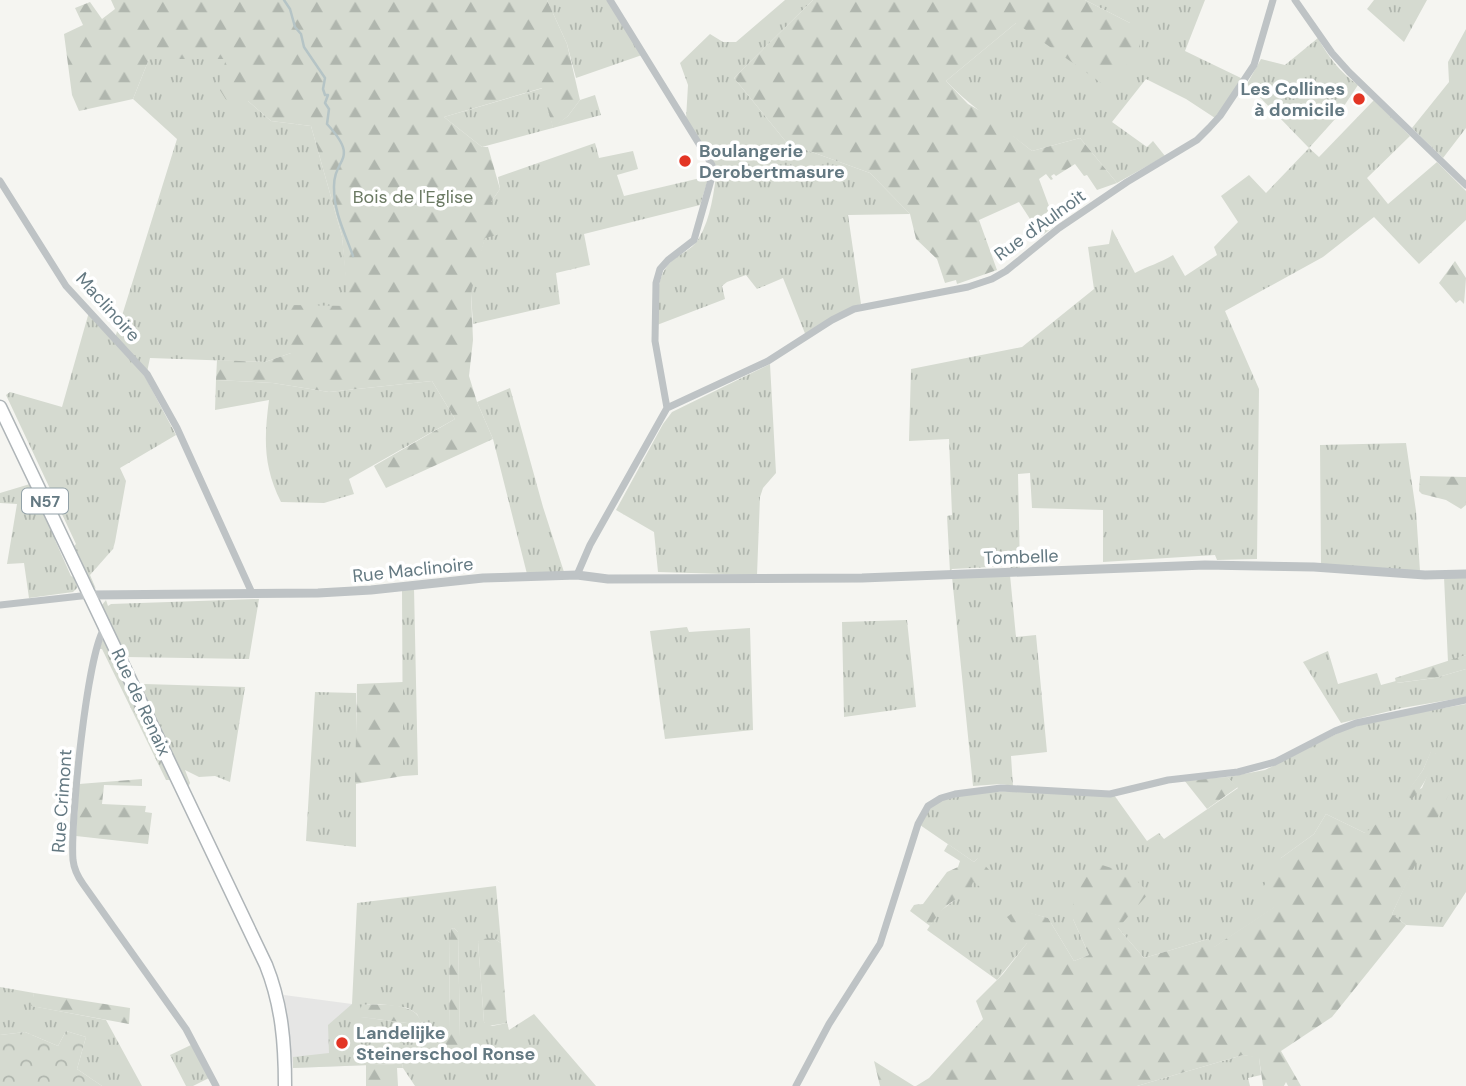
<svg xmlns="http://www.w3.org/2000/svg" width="1466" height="1086" viewBox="0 0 1466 1086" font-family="'DM Sans',sans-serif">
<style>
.built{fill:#e6e6e5}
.grass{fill:url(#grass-tufts);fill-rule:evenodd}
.forest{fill:url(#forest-firs)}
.park{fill:url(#park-crowns)}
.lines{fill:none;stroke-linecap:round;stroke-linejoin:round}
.stream{stroke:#b5c4c6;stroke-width:2.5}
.primary-casing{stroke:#afb5b8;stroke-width:15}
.minor{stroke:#bec3c5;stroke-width:7}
.tertiary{stroke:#bec3c5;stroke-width:9}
.primary{stroke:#fff;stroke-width:12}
.poi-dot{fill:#e33524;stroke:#fff;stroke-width:2.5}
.labels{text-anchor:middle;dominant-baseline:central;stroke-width:7;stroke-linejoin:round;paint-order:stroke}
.shield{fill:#fff;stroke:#92a1a8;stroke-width:2}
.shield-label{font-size:16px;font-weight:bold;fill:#647982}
.poi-label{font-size:18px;font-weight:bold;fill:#647982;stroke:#fff;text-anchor:start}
.park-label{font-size:18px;fill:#6b7a63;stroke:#fff}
.street-label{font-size:18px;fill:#647982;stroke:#fff}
</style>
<defs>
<pattern id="grass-tufts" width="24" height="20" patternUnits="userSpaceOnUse" patternTransform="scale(1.75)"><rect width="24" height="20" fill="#d5dad0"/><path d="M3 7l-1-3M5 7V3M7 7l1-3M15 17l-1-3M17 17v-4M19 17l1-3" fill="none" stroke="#b0b6ae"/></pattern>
<pattern id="forest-firs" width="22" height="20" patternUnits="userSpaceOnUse" patternTransform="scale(1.75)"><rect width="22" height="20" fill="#d5dad0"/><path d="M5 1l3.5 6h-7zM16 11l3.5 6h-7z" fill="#b0b6ae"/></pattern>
<pattern id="park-crowns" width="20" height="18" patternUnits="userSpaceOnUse" patternTransform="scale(1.75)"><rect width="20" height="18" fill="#d5dad0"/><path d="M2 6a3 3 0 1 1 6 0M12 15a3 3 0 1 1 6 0" fill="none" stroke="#b0b6ae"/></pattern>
</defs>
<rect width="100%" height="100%" fill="#f5f5f1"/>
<path class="built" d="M284 995 352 1004 390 1029 396 1064 293 1068Z"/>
<path class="grass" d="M547 0H608L642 55 576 78 567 44Z
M785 0H813L734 78 787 143 870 173 910 214 848 215 861 304 850 308 806 336 783 278 757 289 746 275 727 282 722 286 725 299 657 325C658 302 654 275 674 259 683 252 693 249 699 238 711 218 714 191 717 169L686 119 688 85 680 63 710 34 723 42H736Z
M1085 0H1205L1185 51 1243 79 1215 118 1186 99 1146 79 1112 122 1147 147 1153 141 1165 156 1117 183 1080 138 1032 151C1003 128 972 108 946 81L1016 23H1130Z
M1374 0H1427L1404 42 1367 9Z
M1466 29V128L1443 158 1412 128 1449 82 1448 62Z
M1318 38C1329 58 1340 72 1358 85L1336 118 1309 148 1319 157 1374 100 1410 136 1367 178 1388 204 1437 162 1466 191V220L1419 264 1374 217 1323 257 1225 311 1259 389 1257 559 1217 560 1215 555 1103 562V510L1032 508 1030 473 1018 474 1020 570H1011L1010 566 952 569 950 572 947 516 952 515 949 439 909 441 911 369 1022 347 1094 289 1088 247 1109 244 1112 229 1135 273C1148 266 1160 263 1173 255L1185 276 1217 255 1214 247 1238 222 1221 196 1249 175 1266 193 1309 148 1247 84 1261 59 1285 65Z
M149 59H226L248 101 271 121 311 126 342 236 349 306 291 353 265 362 150 358 147 372 115 338 177 139 133 99Z
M543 88 553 127 568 116 580 100 595 95 601 115 482 147 444 117Z
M595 143 599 158 633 151 638 169 617 175 624 196 709 176 700 205 584 234 590 265 556 273 560 304 473 324 471 293 473 279 485 237 491 202 500 189 498 177Z
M89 312 143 373 176 435 120 468 126 481 115 542 113 549 90 575 96 589 91 584 73 547 76 544 6 395 10 392 62 407Z
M770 364 776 473 763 488 760 497 757 575 658 572 654 532 616 510 663 424 672 412Z
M216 380 273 383 329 392 432 381 455 419 349 479 354 494 324 503 281 502C263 466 264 438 269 400L215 410Z
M510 388 543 507 564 572 527 574 493 439 477 402Z
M1406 443 1416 511 1420 571 1321 565 1320 445Z
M30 484 55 535V540L71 576 75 578 77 588 73 592 29 598 24 563 7 564 17 504 0 503V493Z
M1010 575 1016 637 1036 635 1047 752 1011 756 1013 786 1001 784 973 786 952 577Z
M1444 577 1466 578V655L1448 662Z
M414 588 418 775 403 776 402 590Z
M259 599 249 659 126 657 102 605 106 600 108 606 111 604Z
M907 620 916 707 844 717 842 622Z
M687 627 689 632 750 628 753 730 665 739 650 631Z
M103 639 110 650 171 780H166L102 649H99Z
M1328 651 1338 684 1377 673 1381 685 1396 681 1397 683 1435 678 1466 669V697L1402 708 1341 723 1303 662Z
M144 684 245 687 230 782 215 776 199 777 185 770 190 783 188 787 141 687 144 688Z
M315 692 356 693V847L306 841Z
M1466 704V892L1443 927 1406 925 1392 914 1418 857 1410 828 1365 833 1326 814 1314 834 1281 858 1275 907 1213 948 1208 939 1144 958 1118 928 1073 919 1089 955 1074 961 1048 918 1018 910 1008 917 1028 942 997 980 927 930 939 912 959 897 978 858 974 862 920 825C923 819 926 810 931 806 956 783 1078 793 1114 795L1147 841 1159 833 1164 839 1238 788 1227 777 1265 770 1346 729 1387 718ZM1431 752 1436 754 1422 788 1406 795 1423 770Z
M496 886 501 943 493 938 478 942 484 1022 492 1026 507 1023 509 1030 534 1014 596 1086H415L403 1068 394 1027 390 1029 396 1064 293 1068V1057L329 1053 328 1025 352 1004 357 903ZM454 928 458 932 460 1038 483 1060 417 1035 415 1024 361 1017 362 1005 380 1004 408 1008 417 1014 426 1033 440 1041 449 1031 450 938 451 929Z
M0 987 34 993 32 1006 106 1020 142 1086H102L77 1069 86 1037 66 1031 58 1046 25 1032 0 1035Z
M191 1045 209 1078 193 1086H186L170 1055Z
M1243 1055 1259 1057 1261 1075 1248 1078 1250 1086H1137Z"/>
<path class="forest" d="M111 0H547L567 44 580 100 568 116 553 128 542 88 444 117 482 147H488L500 189 491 202 504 225 497 235 485 238 471 293 473 340 469 376 477 402 493 439 386 488 374 466 455 419 432 381 329 392 273 383 216 380 217 360 265 362 291 353V305L348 306 342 236 311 126 271 121 248 101 230 106 218 87 226 59H149L133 99 79 111 72 95 64 34 83 25 75 8 90 2 102 19 115 9Z
M813 0H1085L1130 23 1141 38 1138 52 1107 87 1016 23 946 81 968 104 986 114 1032 151 1080 138 1117 183 1097 190 1087 175 1084 176 1075 164 1056 176 1054 174 1051 176 1053 179 1051 180 1046 174 1039 179 1056 225 1041 236 1019 202 979 220 997 270 957 284 956 280 945 283 937 259 916 239 910 214 870 173 787 143 734 78Z
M1455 261 1466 278 1464 304 1460 300 1456 303 1439 283Z
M1420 476 1466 477V505L1461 509 1446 500 1422 494 1419 491Z
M1466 655V669L1435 678 1396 683 1395 678Z
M403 682V776L355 784 357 684Z
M1431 751 1437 754C1431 771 1424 785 1412 799L1405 795 1423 770Z
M1227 777 1238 787 1207 809 1184 780Z
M142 779V786L104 785 102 804 146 806 145 812 152 813 148 844 76 836 79 784Z
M1440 781 1453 785 1392 914 1406 925 1332 1017 1281 1051 1301 1086H1288L1286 1082 1284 1086H1263L1259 1058 1243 1055 1137 1086H916L929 1078 983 1019 976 1001 1003 974 1027 943 1007 917 1018 909 1048 918 1074 961 1089 955 1073 919V886L1102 865 1130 874 1149 893 1118 928 1144 958 1208 939 1214 947 1274 907 1262 889 1281 858 1314 834 1326 814 1365 833 1386 816 1410 828Z
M948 844 974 862 978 858 990 871 991 887 986 891 973 882 967 896C950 899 940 911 930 926L910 911 914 905 923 904 947 872 958 867 960 861 944 851Z
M454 928 458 932 460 1037 483 1059 473 1066 417 1035 415 1024 361 1017 360 1010 362 1005C376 1004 410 1003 418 1016 428 1032 420 1031 440 1041L449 1031 450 938 451 929Z
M493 938 501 943 507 1023 488 1026 484 1022 478 942 482 939Z
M34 993 130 1008 129 1024 31 1006Z
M395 1027 403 1068H397L398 1086H366V1065L396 1064 390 1028Z
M874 1061 914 1086H880Z"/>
<path class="park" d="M66 1031 86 1037 77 1069 102 1086H0V1035L25 1032 58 1046Z"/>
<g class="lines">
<path class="stream" d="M284 0 290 9 295 27 301 34 304 47 325 78 323 89 325 95H328L325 103 329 109 327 124C361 161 333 157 334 188 334 213 345 233 353 256"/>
<g class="primary-casing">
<path id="primary" d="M0 407 266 965C282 1005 285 1044 285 1086"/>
</g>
<path class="minor" d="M610 0 712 165 711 180 694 240 668 260 660 269 656 283 655 341 667 408
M1295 0 1332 53 1349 72 1466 185
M0 181 66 286 147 374 177 428 252 593
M577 575 590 545 667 408 768 361 832 320 854 309 968 287 992 279 1006 271 1059 228 1127 182 1197 140 1209 128 1220 116 1254 65 1273 0
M0 605 90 595
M105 627C87 652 70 824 73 860 74 869 78 877 83 884L186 1029 216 1086
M796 1086 829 1024 880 944 918 824 928 806 941 798 955 794 1001 788 1110 794 1168 780 1238 772 1275 762 1335 731 1356 723 1466 700"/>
<path class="tertiary" d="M90 595 318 593 371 590 483 578 577 575 608 579 862 578 1205 565 1314 567 1425 575 1466 574"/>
<use href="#primary" class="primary"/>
</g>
<g class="poi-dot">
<circle cx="1359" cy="99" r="7"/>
<circle cx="685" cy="161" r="7"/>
<circle cx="342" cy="1043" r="7"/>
</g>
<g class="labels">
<rect class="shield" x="22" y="488.5" width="46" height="25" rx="5"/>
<g class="shield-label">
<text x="45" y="501">N57</text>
</g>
<g class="poi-label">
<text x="1345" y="89" text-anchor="end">Les Collines<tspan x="1345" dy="21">à domicile</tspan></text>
<text x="699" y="151">Boulangerie<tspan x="699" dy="21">Derobertmasure</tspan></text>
<text x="356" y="1033">Landelijke<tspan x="356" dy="21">Steinerschool Ronse</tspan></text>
</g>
<g class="park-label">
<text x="413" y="197">Bois de l'Eglise</text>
</g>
<g class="street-label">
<text transform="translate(1040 225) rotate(-36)">Rue d'Aulnoit</text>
<text transform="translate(108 307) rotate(48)">Maclinoire</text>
<text transform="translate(1021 557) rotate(-2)">Tombelle</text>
<text transform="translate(413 570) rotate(-6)">Rue Maclinoire</text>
<text transform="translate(141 702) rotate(65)">Rue de Renaix</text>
<text transform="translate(62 801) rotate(-86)">Rue Crimont</text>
</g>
</g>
</svg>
